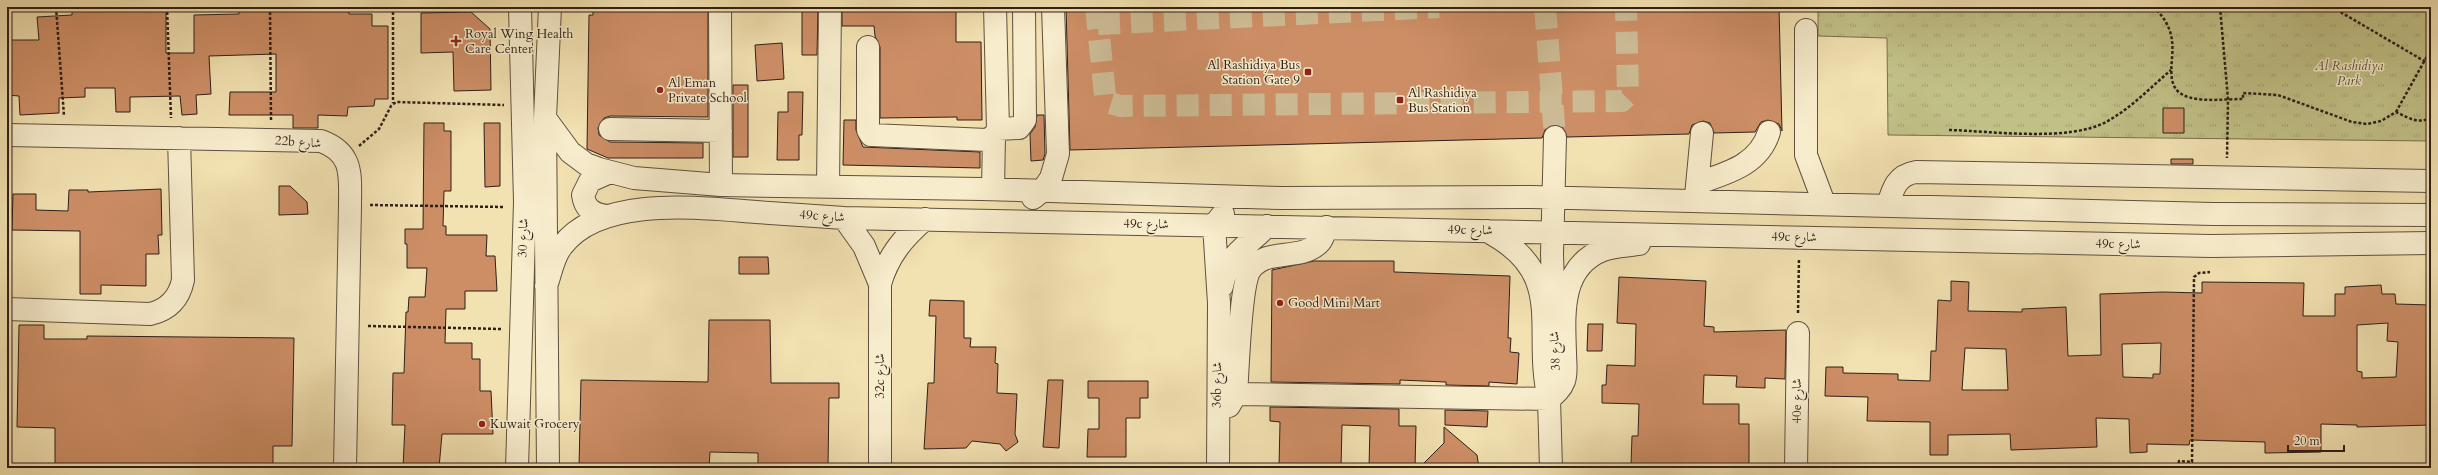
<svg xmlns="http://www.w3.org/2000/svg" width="2438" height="475" viewBox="0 0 2438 475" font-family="Cardo,Amiri,serif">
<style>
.park{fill:url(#park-tufts);stroke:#787050}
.building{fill:#cd8e66;stroke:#2e1f19;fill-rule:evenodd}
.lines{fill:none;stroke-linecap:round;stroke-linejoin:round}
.minor-tunnel{stroke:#cbba93;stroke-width:22;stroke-dasharray:22 11;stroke-linecap:butt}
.minor-casing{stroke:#5f503f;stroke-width:24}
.path{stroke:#2e1f19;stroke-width:2.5;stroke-dasharray:3 2;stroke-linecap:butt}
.minor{stroke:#f7eccc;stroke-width:22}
.poi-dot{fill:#8f2418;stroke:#f7eccc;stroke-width:1.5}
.labels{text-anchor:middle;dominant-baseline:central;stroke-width:3;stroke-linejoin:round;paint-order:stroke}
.poi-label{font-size:13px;fill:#2e1f19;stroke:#f7eccc;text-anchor:start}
.park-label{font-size:13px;font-style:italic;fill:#5a503a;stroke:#f7eccc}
.street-label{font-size:13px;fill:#2e1f19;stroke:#f7eccc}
</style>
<defs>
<pattern id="park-tufts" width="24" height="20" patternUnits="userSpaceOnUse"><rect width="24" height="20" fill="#c1c187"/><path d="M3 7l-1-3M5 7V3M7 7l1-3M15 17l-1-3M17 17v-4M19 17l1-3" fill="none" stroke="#a6a574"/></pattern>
</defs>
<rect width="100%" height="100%" fill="#f2e1b1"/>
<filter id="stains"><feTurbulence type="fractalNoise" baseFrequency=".005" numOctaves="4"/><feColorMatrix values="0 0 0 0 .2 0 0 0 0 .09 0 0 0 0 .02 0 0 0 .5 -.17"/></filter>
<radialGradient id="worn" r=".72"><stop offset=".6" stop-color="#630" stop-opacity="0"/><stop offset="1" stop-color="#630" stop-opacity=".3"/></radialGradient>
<path class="park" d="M1818 7H2431V141L1888 135 1887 38 1818 36Z"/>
<path class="building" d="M72 7H166V53H194V15L239 14V7H349V14H372V26H388V99H375L374 106 348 107 347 116 318 115V128H293V115H229L230 92H276V54L209 56 211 94 196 95 197 114 182 115 180 96 130 97V112H116L115 88H85V97L59 98V113L20 115 19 96 7 95V40H39L37 17 72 15Z
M593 7H708V117L610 116 604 118 598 128 599 135 610 142 703 143V158H608L587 149 589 15H593Z
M802 7H818L817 55H802Z
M842 7H956V42H981L982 120H957V117L880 118V47L875 36 874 26H842Z
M1066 7H1779L1782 131 1779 124 1768 120 1761 122 1755 132 1714 133 1710 123 1703 121 1692 125 1689 134 1567 137 1562 127 1555 125 1545 130 1542 138 1070 150Z
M471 12 490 29 491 90 454 91 453 52 421 53V13Z
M782 43 784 79 757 81 755 45Z
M733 85H748V157H733Z
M788 92H803L802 135H799V160H777L778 112H788Z
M2163 108H2184V133H2163Z
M1037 115H1044L1045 154 1043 160 1031 161 1030 134 1035 127Z
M844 120H856V130L863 147 980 152V168L843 165Z
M424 123H444V131H451V191H444L443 226H446V235H487L486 256H495L497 291H465V309H446L445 343H472V359H480V391H491L493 434H442L439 468H403L405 425H392L393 373H404L406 312H408L409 297H425L427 268H407V244H405V229H423Z
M484 123H500V186L485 187Z
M2171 159H2193V164H2171Z
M279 186H290L307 202 308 214 279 215Z
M161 189 162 235H158L159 254H146V286L101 285V294H80V231L12 230 13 194H36V210L68 211 69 190H88V192Z
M739 257H768L769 274H739Z
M1314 261H1394V272L1510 276 1508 338H1511L1510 352 1519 353 1517 384 1489 382V386L1446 385V382L1400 380V384L1271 382 1272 270Z
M1619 277 1706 281 1704 326 1714 327V332L1786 330 1785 379 1765 378V388L1736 387 1737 376 1704 375 1703 404H1739V424H1749V468L1631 465 1632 436H1638L1639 404 1602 403V385H1606L1607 365 1635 366 1636 324 1617 323Z
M1951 281 1969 282 1968 311 2022 312V309L2066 307 2068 356 2101 355 2100 294 2163 292 2202 293V282L2304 283 2303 316H2335V294H2345V287L2381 285 2382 294H2395L2396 304 2431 305V425L2357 427V425L2321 424V452L2265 453V442L2190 440 2189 445 2147 444V452L2130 453 2129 419 2096 418 2097 447 2011 450 2010 434 1948 435V455H1930V422L1867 421 1868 397 1825 396 1826 367H1843V373L1898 374V380L1930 381 1931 351H1936L1938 300 1951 301ZM2388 323 2387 341 2398 342 2396 377 2362 378V372L2357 371V325ZM2161 343 2160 374H2153V378L2123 377 2122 344ZM1965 348 2006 349 2008 390H1962Z
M930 300 964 301V338H971L970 347H996L995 363 998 364 997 393 1017 394 1015 434 1018 442 1006 451 1000 444 972 441 966 448 924 449 928 383H934L936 316H929Z
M709 320H770L771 383H839V398H829L828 467 758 468V453L710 452 709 468H579L581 380 708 382Z
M1588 324H1603L1602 351H1587Z
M19 325H44V339H87V336L294 338 292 446H273V468H138V466L80 465V468H55V428L17 427Z
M1048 380H1063L1059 448 1043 447Z
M1088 381H1148V398H1140V418H1126V457H1087L1088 429H1099V398H1088Z
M1270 407 1399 409V426H1416L1415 468H1369L1370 426 1342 425 1341 468H1279L1280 422 1270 421Z
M1445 410 1488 411 1487 427 1445 425Z
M1444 427 1477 455 1479 468H1419L1444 443Z"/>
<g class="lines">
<path class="minor-tunnel" d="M1096 7 1105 95 1110 103 1120 106 1622 101 1628 95 1626 7
M1545 7 1555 137
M1098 24 1439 7"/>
<g class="minor-casing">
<path id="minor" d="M720 7 721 185
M1806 30V155L1824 203
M868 47V130L871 135 987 140 994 136 998 129 995 7
M545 118 570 152 586 164 599 169 634 178 721 185 982 189 1281 198 1531 197 2213 214 2431 215
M610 129 721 131
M998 129 1019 128 1025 120 1024 7
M7 135 321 141C354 153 350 176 350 205L345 468
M1698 183C1727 173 1759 165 1769 132
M828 186 830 7
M993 189 994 136
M1696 196 1702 133
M1033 198 1042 191 1051 178 1058 154 1053 7
M1888 205C1893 188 1897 175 1916 172L2431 181
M608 216C595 215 585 210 583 195L590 181 610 172
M844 218 864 246 880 284
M1487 231C1569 274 1532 328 1549 399
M546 286C551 273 553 257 562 246 600 195 700 208 756 212 785 214 815 216 844 218L2211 246 2431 243
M1222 286C1230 250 1244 250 1267 226
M7 309 150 314C168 310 179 299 183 280L179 138
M1554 316 1552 254 1555 137
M1236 394 1549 399C1555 394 1561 389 1564 381 1567 372 1565 362 1565 353 1564 316 1559 267 1603 250 1614 246 1627 246 1639 244
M1229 406 1236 394C1238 370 1240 286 1250 270 1266 247 1299 262 1319 243 1323 240 1324 232 1327 227
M517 468 525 202 520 7
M548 468 545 118 550 7
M880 468V284C888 256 903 238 925 219
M1218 468 1219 303 1214 225 1223 214
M1551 468 1549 399 1554 386
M1796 468 1798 333"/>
</g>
<path class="path" d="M56 7 64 116
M167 7 171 118
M270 7 271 120
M393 7V103
M2153 7C2163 15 2171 28 2172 41 2175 60 2162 89 2188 97 2204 102 2226 99 2243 99V93L2278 95 2352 122 2367 124 2381 121 2396 112C2409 118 2419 125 2431 117
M2220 7 2228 99 2227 158
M2332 7 2431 65
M2396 112 2431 49
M1949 130C1991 131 2069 142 2106 122 2130 109 2150 88 2171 70
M359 146 379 129 391 106 396 102 504 105
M370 205 505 207
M1798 313 1799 258
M368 326 501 329
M2178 468 2179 461 2192 462 2194 277 2199 273 2210 272"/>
<use href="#minor" class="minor"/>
</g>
<g class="poi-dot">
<path d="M454 35h4v4h4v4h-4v4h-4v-4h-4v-4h4z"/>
<rect x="1304" y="68" width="8" height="8" rx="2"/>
<circle cx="660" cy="90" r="4"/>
<rect x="1396" y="96" width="8" height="8" rx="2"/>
<circle cx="1280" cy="303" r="4"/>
<circle cx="482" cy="424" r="4"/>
</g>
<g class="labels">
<g class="poi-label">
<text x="465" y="34">Royal Wing Health<tspan x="465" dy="15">Care Center</tspan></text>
<text x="1300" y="65" text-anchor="end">Al Rashidiya Bus<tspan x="1300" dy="15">Station Gate 9</tspan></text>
<text x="668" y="83">Al Eman<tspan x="668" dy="15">Private School</tspan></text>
<text x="1408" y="93">Al Rashidiya<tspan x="1408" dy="15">Bus Station</tspan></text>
<text x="1288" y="303">Good Mini Mart</text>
<text x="490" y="424">Kuwait Grocery</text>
</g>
<g class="park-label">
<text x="2349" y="66">Al Rashidiya<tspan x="2349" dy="15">Park</tspan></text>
</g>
<g class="street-label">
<text transform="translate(298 142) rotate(4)">22b شارع</text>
<text transform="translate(822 216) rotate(4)">49c شارع</text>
<text transform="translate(1146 224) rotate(1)">49c شارع</text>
<text transform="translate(1470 230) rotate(1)">49c شارع</text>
<text transform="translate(1794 237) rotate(1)">49c شارع</text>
<text transform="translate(523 238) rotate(-88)">شارع 30</text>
<text transform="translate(2118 244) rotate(1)">49c شارع</text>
<text transform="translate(1555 351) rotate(-92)">شارع 38</text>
<text transform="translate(880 376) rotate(-90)">32c شارع</text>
<text transform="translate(1217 385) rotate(-89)">36b شارع</text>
<text transform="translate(1797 401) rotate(-90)">40e شارع</text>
</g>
</g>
<rect width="2438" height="475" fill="none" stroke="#f2e1b1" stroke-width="24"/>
<rect x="8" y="8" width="2422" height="459" fill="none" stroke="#2e1f19" stroke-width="2"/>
<rect x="12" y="12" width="2414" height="451" fill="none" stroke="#2e1f19"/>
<path d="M2288 445v6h56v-6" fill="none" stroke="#2e1f19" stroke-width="2"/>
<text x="2294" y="445" font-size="12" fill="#2e1f19" stroke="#f7eccc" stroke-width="3" paint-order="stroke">20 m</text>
<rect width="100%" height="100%" filter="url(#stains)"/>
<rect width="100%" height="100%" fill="url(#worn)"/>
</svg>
